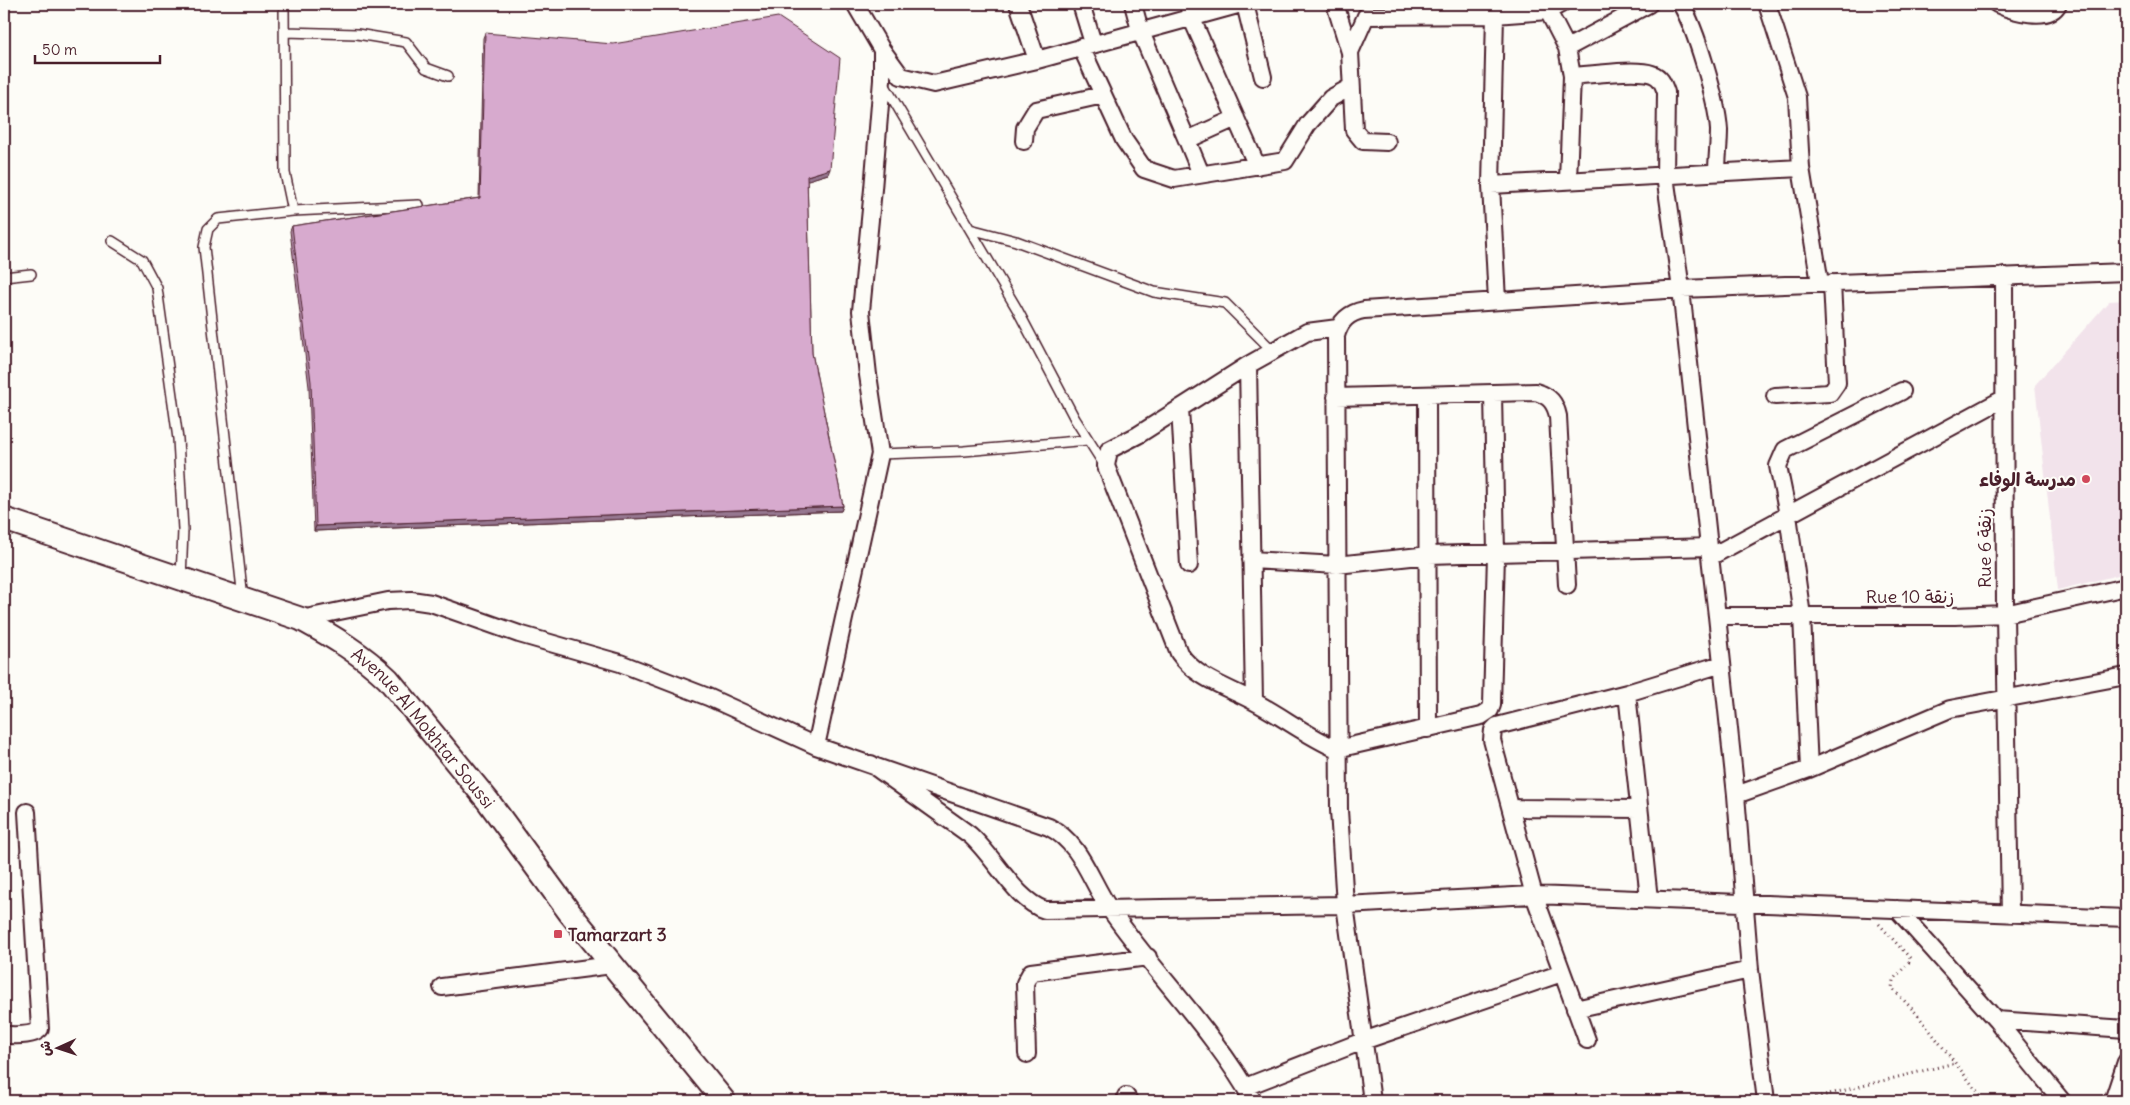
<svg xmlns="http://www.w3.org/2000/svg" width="2130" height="1105" viewBox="0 0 2130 1105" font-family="Delius,'Playpen Sans Arabic',sans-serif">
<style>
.built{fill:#f2e3eb}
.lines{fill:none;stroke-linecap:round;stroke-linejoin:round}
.lane-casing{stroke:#4a1f2b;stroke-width:12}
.street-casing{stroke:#4a1f2b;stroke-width:20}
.secondary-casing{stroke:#4a1f2b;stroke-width:26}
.path{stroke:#4a1f2b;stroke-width:3;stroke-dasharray:1 4;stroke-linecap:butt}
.lane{stroke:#fdfcf7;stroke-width:9}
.street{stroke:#fdfcf7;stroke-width:16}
.secondary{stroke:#fdfcf7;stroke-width:22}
.wall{fill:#b992b1;stroke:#4a1f2b}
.shaded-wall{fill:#967790;stroke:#4a1f2b}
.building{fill:#d7aace;stroke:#4a1f2b}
.poi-dot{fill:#d1495b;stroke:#fdfcf7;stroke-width:2}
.labels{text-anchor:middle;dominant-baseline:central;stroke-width:4;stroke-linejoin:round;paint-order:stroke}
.poi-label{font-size:18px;font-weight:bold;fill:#4a1f2b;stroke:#fdfcf7;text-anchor:end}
.street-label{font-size:18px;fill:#4a1f2b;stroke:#fdfcf7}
</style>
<rect width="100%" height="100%" fill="#fdfcf7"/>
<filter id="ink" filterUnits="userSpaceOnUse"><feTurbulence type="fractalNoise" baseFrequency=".02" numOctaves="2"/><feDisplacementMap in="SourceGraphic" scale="10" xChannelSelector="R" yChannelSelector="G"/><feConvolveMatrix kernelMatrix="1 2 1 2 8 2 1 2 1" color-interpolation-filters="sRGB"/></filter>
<g filter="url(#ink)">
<path class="built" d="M2126 300V573L2058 590 2035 385 2109 301Z"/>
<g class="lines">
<g class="lane-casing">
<path id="lane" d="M284 4 285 173 293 211 419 205
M285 32 357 34 406 42 426 68 448 76
M884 84 1017 309 1075 419 1105 466
M970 229 1016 241 1154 292 1225 303 1273 351
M112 241 142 260 157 288 178 439 183 530 181 579
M4 277 31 274
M880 454 964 451 1088 440
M243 599 204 247 208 229 218 219 293 211"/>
</g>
<g class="street-casing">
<path id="street" d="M1018 4 1037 60
M1081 4 1093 43
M1133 4 1140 30 1187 140 1236 118
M1188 4 1191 17 1257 166
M1245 4 1263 77
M1335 4 1350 52 1354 130 1363 141 1387 142
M1681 4C1696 29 1717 100 1719 130 1719 144 1717 158 1717 172
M1767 4 1797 97 1801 168 1820 283
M1997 4C2012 11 2049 22 2058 4
M1548 11 1567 48 1572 76 1568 180
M1081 47 1124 140 1144 169 1174 179 1285 161 1308 124 1331 98 1351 87
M1567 48 1649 4
M882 50 901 76 934 84 1037 60 1241 4
M1350 52 1366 16 1495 15
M1187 140 1201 174
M1024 141 1025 128 1036 110 1103 95
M1491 185 1801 168
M2004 276 2005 614 2010 914
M1497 301 1491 185 1495 15 1548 11 1561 4
M1338 328 1307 332 1248 365 1138 435 1109 450 1106 466 1179 653C1197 679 1225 686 1253 701 1282 716 1307 736 1337 749L1481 716 1490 710 1492 705 1496 554 1493 393
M1248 365 1254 701
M1427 395 1428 729
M1775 396 1830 393 1837 383 1832 283
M1336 397 1536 392C1550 396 1555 403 1558 416L1567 585
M1180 408 1189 565
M1709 548 1717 616
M1710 557 2003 399
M1251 560 1337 565 1429 555 1709 547 1681 289 1665 176 1666 92C1663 84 1661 77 1652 74 1635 68 1591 75 1572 76
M301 619 388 601 411 600 431 603 519 634 620 663 708 697 816 746 1049 827C1081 843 1090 880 1109 908 1155 974 1214 1031 1253 1101
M1627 693 1649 899
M816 746 880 454 868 375 861 311 873 189 882 80V50L855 4
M871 764 970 835C995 857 1015 900 1045 910L1345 905 1534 895 2126 918
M1809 769 1802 616 1788 515 1778 466 1785 450 1902 391
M1736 795 1809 769 1950 709 2126 676
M1511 808 1639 809
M1897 909 1996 1020 2126 1029
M442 987 612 965
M1575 1009 1750 970
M1996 1020 2062 1101
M4 1035C15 1035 32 1037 40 1029L27 812
M1587 1040 1534 895 1492 740 1493 730 1497 726 1627 693 1722 664
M1027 1054 1025 983 1031 972 1148 957
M1245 1087 1363 1041 1562 973
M1126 1096 1129 1101
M1372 1101 1345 905 1339 810 1336 336C1340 321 1348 313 1364 310L1681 289 2126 272
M1766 1101 1750 970 1736 795 1717 616H1955L2005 614 2126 587
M2113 1101 2126 1062"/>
</g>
<g class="secondary-casing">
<g id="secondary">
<path id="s1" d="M4 519 301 619C332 636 362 654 388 679L488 801 570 913 724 1101"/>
</g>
</g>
<path class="path" d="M1879 924 1910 958 1909 962 1893 980 1892 988 1916 1013 1985 1101
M1801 1101 1955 1063"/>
<use href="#lane" class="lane"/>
<use href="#street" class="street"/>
<use href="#secondary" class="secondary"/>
</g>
<path class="wall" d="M485 33 828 174 807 180 812 353 843 506 841 511 314 531 309 387 290 231 292 226 479 198 483 38Z"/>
<path class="shaded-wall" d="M830 169 828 174 805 181 807 176Z
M843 506 841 511 314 531 316 526Z"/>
<path class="building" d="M778 17 840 58 830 169 807 176 812 353 843 506 316 526 311 382 292 226 480 198 485 33 613 44Z"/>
</g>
<g class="poi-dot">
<circle cx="2086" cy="479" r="5"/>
<rect x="553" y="929" width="10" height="10" rx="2.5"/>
</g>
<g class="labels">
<g class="poi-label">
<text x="2076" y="479">مدرسة الوفاء</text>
<text x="568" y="934" text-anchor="start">Tamarzart 3</text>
</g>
<g class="street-label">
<text transform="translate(1984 548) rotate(-90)">Rue 6 زنقة</text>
<text x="1910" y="596">Rue 10 زنقة</text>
<text stroke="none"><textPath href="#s1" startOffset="479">Avenue Al Mokhtar Soussi</textPath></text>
</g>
</g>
<rect width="2130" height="1105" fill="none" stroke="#fdfcf7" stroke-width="20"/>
<rect x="10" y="10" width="2110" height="1085" fill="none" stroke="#4a1f2b" stroke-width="2" filter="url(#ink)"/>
<g transform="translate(58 1048) rotate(267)" stroke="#fdfcf7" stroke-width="4" paint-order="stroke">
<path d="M0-4L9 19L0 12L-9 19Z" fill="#4a1f2b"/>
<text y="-8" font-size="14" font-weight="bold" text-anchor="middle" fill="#4a1f2b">ش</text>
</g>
<path d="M35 55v8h125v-8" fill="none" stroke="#4a1f2b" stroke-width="2.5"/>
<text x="42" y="55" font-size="15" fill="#4a1f2b" stroke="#fdfcf7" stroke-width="4" paint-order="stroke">50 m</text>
</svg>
